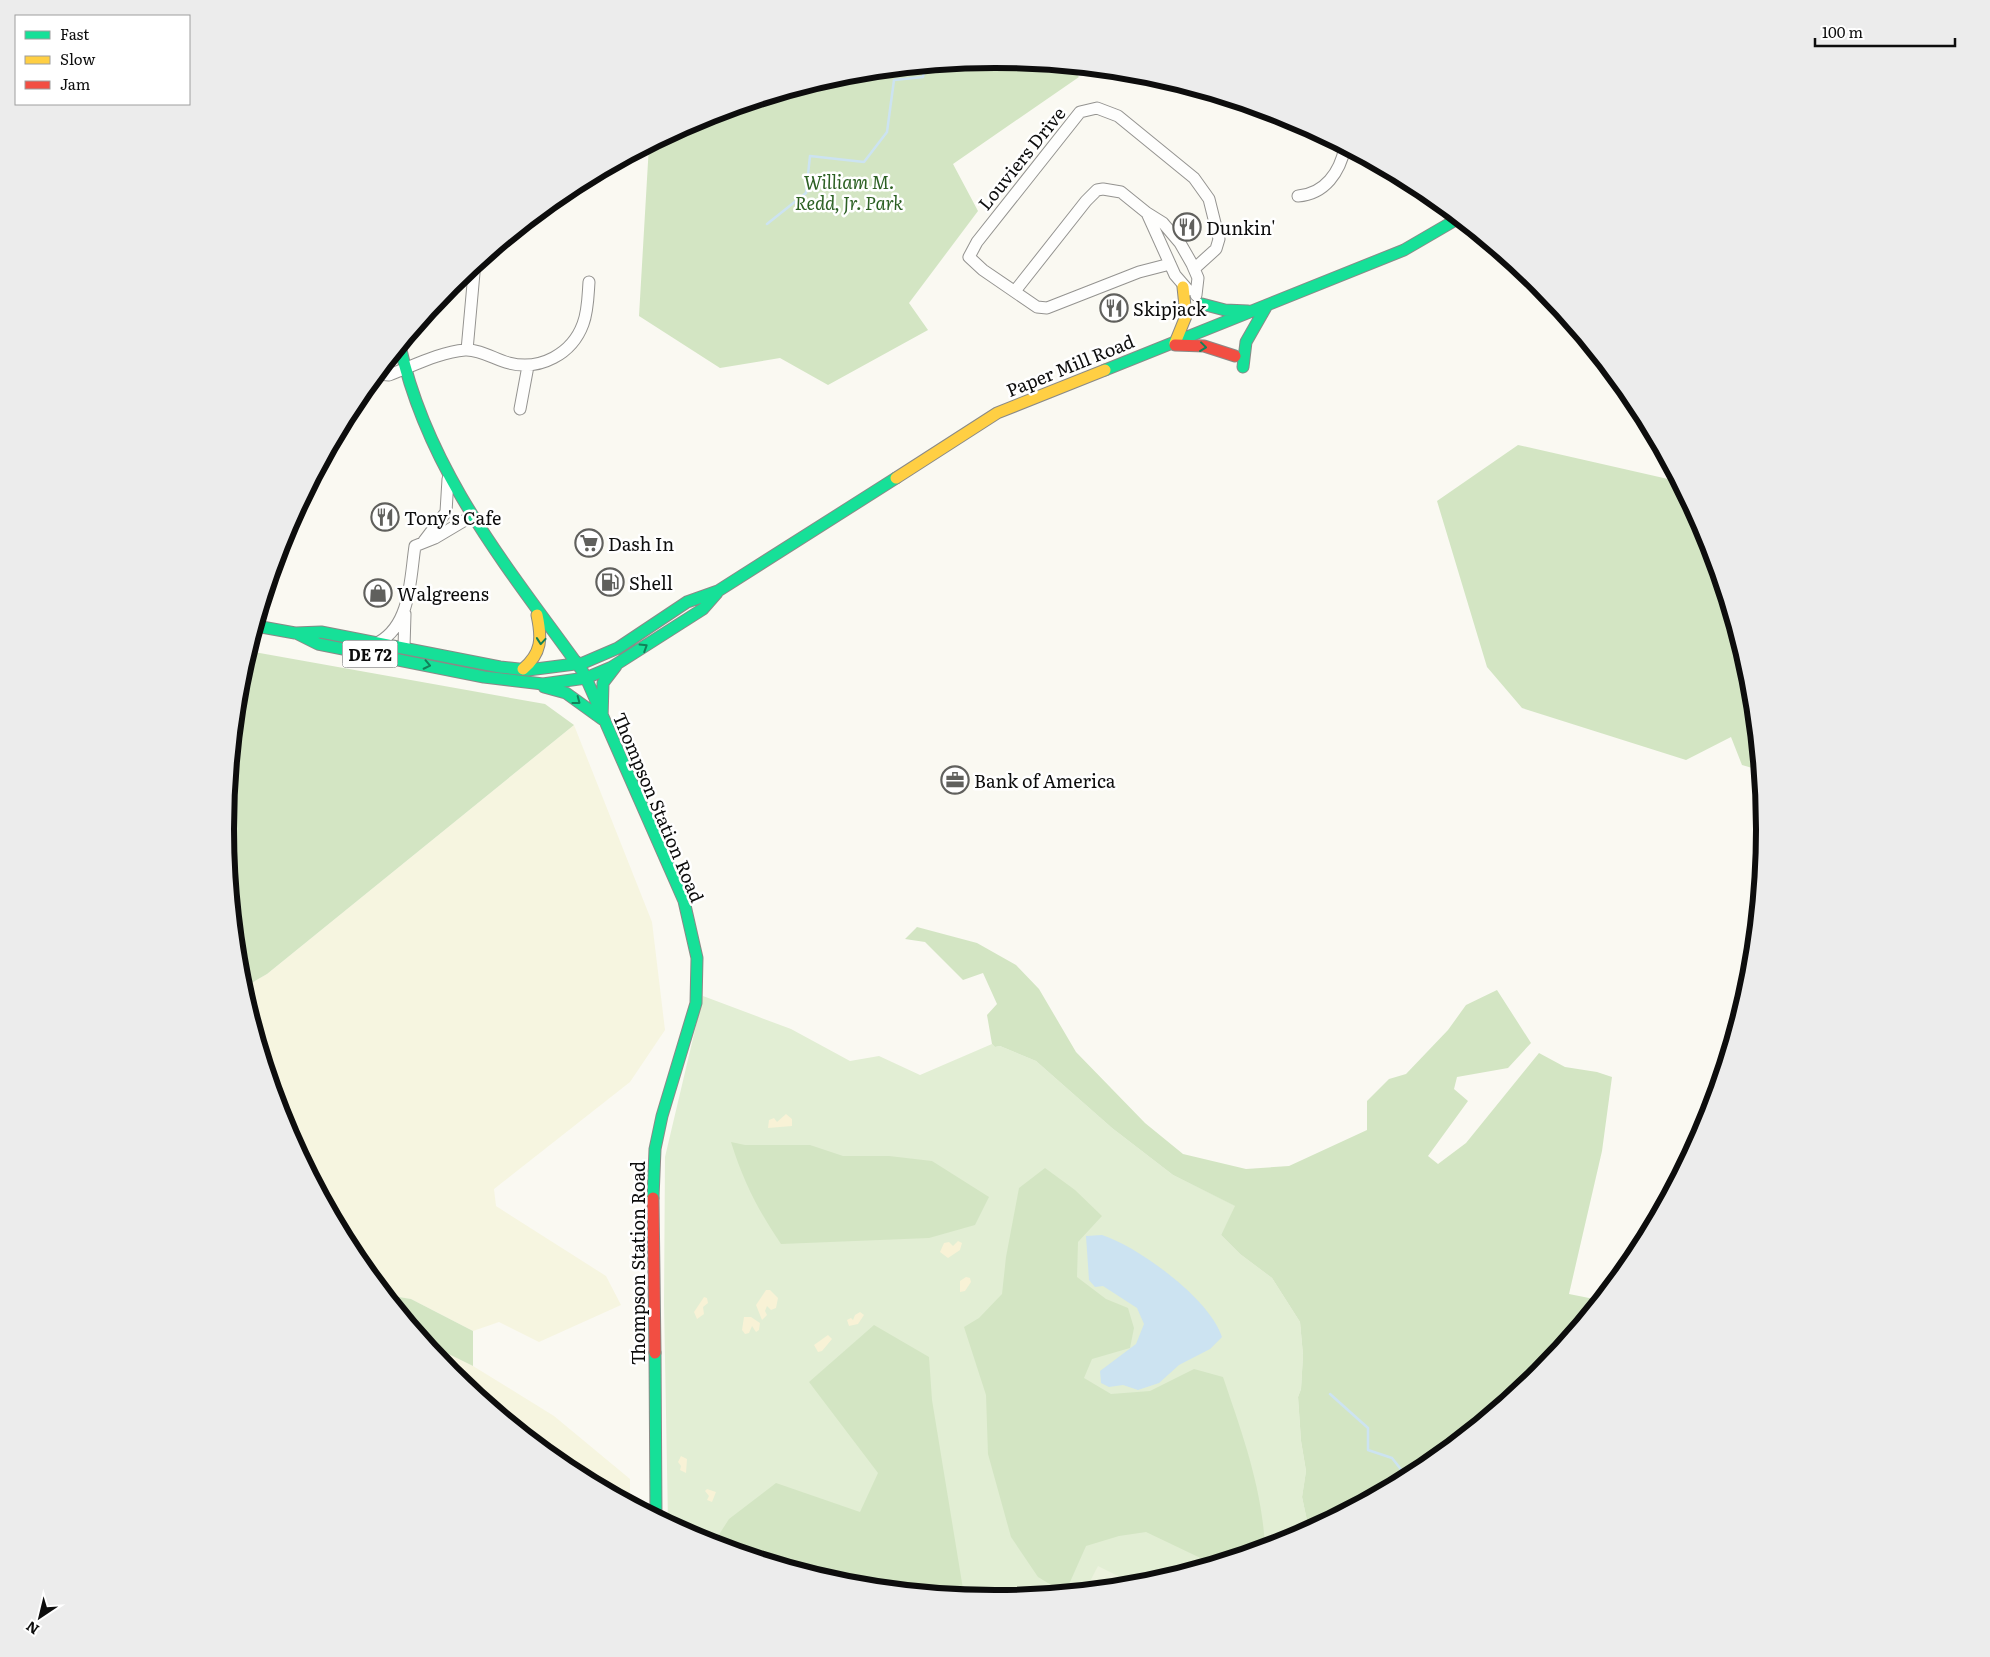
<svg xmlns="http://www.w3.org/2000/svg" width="1990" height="1657" viewBox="0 0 1990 1657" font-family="Literata,serif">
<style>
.farmland{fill:#f6f5e0}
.green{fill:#e2eed4}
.forest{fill:#d3e5c3}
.sand{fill:#f8f2d6}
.pitch{fill:#ecf2de}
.water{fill:#cce3f1}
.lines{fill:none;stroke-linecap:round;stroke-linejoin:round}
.stream{stroke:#cce3f1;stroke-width:2.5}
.street-casing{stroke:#949390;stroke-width:13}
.fast-casing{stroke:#8a8a87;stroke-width:13}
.slow-casing{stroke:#8a8a87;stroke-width:13}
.jam-casing{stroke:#8a8a87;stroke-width:13}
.street{stroke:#fefefd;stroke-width:11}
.fast{stroke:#16e098;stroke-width:11}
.slow{stroke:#ffcf43;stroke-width:11}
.jam{stroke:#f24e42;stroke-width:11}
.oneway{stroke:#128159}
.labels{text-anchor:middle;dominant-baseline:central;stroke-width:5;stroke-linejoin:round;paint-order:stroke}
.shield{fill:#fff;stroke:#565656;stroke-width:1}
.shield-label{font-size:16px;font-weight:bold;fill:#0d0d0d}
.street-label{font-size:18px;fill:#0d0d0d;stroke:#fff}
.park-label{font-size:18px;font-style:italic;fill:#2c6023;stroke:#fff}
.poi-label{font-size:18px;fill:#0d0d0d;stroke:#fff;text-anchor:start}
.rim{fill:none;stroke:#0d0d0d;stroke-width:6}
</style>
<rect width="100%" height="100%" fill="#faf9f2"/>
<path class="farmland" d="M574 725 652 922 665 1030 630 1082 494 1189 496 1206 606 1276 621 1305 539 1342 499 1322 473 1331 411 1299 387 1295 355 1256 284 1123 243 988 267 974Z
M426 1343 473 1366 554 1416 630 1479V1502L567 1468 451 1373Z"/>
<path class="green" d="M703 996 791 1029 850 1061 879 1056 920 1075 992 1044 995 1047 1000 1046 1036 1061 1112 1128 1173 1175 1236 1206 1221 1235 1240 1254 1272 1278 1300 1322 1303 1355 1301 1389 1298 1397 1301 1441 1306 1471 1302 1497 1309 1530 1289 1540 1145 1584 995 1598 845 1583 700 1540 668 1522 664 1304 665 1157Z"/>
<path class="forest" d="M995 59 1069 66 1079 77 953 164 978 211 909 303 928 330 828 385 780 358 720 368 639 316 649 145 701 117 845 73Z
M1518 445 1668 479 1680 485 1706 534 1750 679 1759 770 1742 765 1731 737 1686 760 1522 708 1487 667 1437 501Z
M248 651 545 704 574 725 267 974 243 988 240 978 225 828 240 678Z
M917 927 977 943 1016 965 1039 989 1076 1052 1145 1123 1183 1154 1246 1169 1289 1166 1367 1130V1101L1389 1079 1406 1074 1448 1030 1466 1005 1497 990 1531 1043 1508 1068 1457 1077 1454 1089 1468 1101 1428 1156 1438 1164 1466 1143 1539 1053 1565 1067 1597 1072 1612 1077 1602 1151 1569 1294 1599 1300 1539 1373 1422 1469 1309 1530 1302 1497 1306 1471 1301 1441 1298 1397 1301 1389 1303 1355 1300 1322 1272 1278 1240 1254 1221 1235 1235 1206 1173 1175 1112 1128 1036 1061 1000 1046 995 1047 992 1044 987 1015 997 1004 983 973 963 980 925 942 905 939Z
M731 1142 745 1145H810L843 1156H889L932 1161 989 1197 975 1225 929 1238 781 1244C757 1208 744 1183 731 1142Z
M1045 1168 1075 1190 1102 1216 1078 1242 1077 1277 1106 1299 1128 1308 1134 1328 1130 1348 1092 1359 1084 1378 1111 1394 1150 1391 1194 1369 1223 1377C1242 1433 1262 1487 1265 1547L1211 1563 1146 1532 1119 1536 1086 1546 1066 1591 1063 1592 1038 1577 1011 1537 988 1454 986 1395 964 1327 979 1318 1002 1294 1006 1257 1019 1188Z
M387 1295 411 1299 473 1331V1366L426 1343Z
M874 1325 929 1357 932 1400 964 1595 845 1583 713 1544 729 1519 776 1483 860 1512 878 1473 809 1382Z"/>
<path class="sand" d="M786 1114 792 1119V1126L768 1128 769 1120 774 1118 777 1122Z
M958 1241 962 1243 960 1250 948 1258 940 1252 944 1243 949 1242 953 1246Z
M966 1277 970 1278 971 1282 965 1291 960 1292V1281Z
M766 1290H770L778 1298 776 1308 771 1310 767 1306 765 1311 767 1315 762 1320 756 1305Z
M704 1297 707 1298 708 1303 703 1307 704 1314 697 1319 694 1312Z
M860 1312 864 1315 858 1324 849 1326 847 1320 851 1318 853 1320 855 1315Z
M744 1317H751L760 1323 759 1330 756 1332 752 1326 749 1333 745 1334 742 1330Z
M828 1335 832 1339 822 1351 818 1352 814 1345Z
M681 1456 687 1459 686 1473 680 1470 681 1466 678 1462Z
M707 1489 716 1492 712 1502 707 1500 709 1496 705 1491Z"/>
<path class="pitch" d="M1098 1566 1122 1578 1118 1586 1086 1589Z"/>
<path class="water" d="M1102 1235C1139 1247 1210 1299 1222 1337L1210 1349 1179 1365 1159 1383 1138 1390 1123 1385 1109 1387 1101 1383 1100 1371 1136 1344 1144 1324 1137 1308 1103 1286 1095 1287 1089 1280 1086 1236Z"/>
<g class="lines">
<path class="stream" d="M767 224 806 193 810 156 864 162 887 132 894 80 923 77 925 66
M1330 1394 1368 1428V1450L1392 1458 1407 1477"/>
<g class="street-casing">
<path id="street" d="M1298 196C1325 194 1340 172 1345 147
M1147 213 1175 275 1188 290
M1170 264 1139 272 1047 308 1037 307 983 270 969 257 977 242 1080 112 1097 108 1118 116 1194 178 1209 199 1219 239 1216 249 1194 269
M1015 291 1086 201 1097 190 1103 189 1121 192 1147 213 1163 223 1180 243 1192 264 1198 278 1196 295
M467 350 474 273
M377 374 389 375C413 366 440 352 465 350 480 349 496 360 509 363 540 371 572 354 583 324 588 311 588 296 589 282
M520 409 528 366
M424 541 446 512 448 479
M379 642C411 624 410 579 415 546L435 538 472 516
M404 647 405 614"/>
</g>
<g class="fast-casing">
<path id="fast" d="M1202 304 1225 310 1248 311
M400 346C428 473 509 569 583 672
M1243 367 1246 342 1266 307
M1105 370 1404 250 1459 218
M256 626 295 633 321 632 500 667 528 670 583 663 618 648 687 602 718 591 896 478
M298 634 318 644 484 677 543 684 586 678 612 667 703 609 717 593
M586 678 684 901 697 958 696 1003 662 1116 655 1149 653 1198
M544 687 566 693 602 719
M602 719 603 683 616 666
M655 1353 656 1516"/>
</g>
<g class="slow-casing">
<path id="slow" d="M1175 343 1186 316 1183 287
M896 478 997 413 1105 370
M523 669C542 653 542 638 537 615"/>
</g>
<g class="jam-casing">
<path id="jam" d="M1175 345 1204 346 1235 356
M653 1198 655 1353"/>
</g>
<use href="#street" class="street"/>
<use href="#fast" class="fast"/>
<use href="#slow" class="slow"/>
<use href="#jam" class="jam"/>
</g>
<defs><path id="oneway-chevron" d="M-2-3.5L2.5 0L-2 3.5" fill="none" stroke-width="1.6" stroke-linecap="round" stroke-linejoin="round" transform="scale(1.25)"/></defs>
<g class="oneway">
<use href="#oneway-chevron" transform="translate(1203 347) rotate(7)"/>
<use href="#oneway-chevron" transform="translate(541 641) rotate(95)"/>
<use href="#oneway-chevron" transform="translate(644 647) rotate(-32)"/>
<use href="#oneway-chevron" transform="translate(427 665) rotate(12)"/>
<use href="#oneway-chevron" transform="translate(577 701) rotate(37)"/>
</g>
<defs>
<g id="restaurant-ring" transform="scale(1.4375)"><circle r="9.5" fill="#fff" stroke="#60605d" stroke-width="1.5"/><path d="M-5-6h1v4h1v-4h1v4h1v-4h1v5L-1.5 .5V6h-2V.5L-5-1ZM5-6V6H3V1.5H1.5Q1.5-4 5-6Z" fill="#60605d"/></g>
<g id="supermarket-ring" transform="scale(1.4375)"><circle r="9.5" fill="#fff" stroke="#60605d" stroke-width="1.5"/><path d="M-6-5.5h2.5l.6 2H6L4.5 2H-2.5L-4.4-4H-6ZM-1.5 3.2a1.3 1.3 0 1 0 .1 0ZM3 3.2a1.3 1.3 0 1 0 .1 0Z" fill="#60605d"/></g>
<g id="fuel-ring" transform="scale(1.4375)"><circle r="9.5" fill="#fff" stroke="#60605d" stroke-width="1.5"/><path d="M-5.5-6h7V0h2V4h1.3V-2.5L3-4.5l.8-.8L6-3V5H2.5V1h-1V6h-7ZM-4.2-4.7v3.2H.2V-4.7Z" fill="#60605d"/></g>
<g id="shop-ring" transform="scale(1.4375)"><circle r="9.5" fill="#fff" stroke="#60605d" stroke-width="1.5"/><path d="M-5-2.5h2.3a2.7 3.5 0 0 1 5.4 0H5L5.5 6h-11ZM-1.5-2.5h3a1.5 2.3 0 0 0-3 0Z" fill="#60605d"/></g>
<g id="office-ring" transform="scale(1.4375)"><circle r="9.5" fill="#fff" stroke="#60605d" stroke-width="1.5"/><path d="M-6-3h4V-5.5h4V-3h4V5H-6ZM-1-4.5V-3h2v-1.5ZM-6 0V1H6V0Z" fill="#60605d"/></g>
</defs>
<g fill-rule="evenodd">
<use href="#restaurant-ring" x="1187" y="227"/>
<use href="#restaurant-ring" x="1114" y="308"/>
<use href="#restaurant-ring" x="385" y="517"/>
<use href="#supermarket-ring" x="589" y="543"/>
<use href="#fuel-ring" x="610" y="582"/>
<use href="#shop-ring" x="378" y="593"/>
<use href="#office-ring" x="955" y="780"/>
</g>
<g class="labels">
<rect class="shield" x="342.5" y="640.5" width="55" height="27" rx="4"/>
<g class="shield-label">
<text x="370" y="654">DE 72</text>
</g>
<g class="street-label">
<text transform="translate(1021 158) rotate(-51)">Louviers Drive</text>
<text transform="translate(1070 365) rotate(-22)">Paper Mill Road</text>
<text transform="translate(659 807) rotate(67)">Thompson Station Road</text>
<text transform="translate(637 1263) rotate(-90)">Thompson Station Road</text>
</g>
<g class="park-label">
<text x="849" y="181">William M.<tspan x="849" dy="21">Redd, Jr. Park</tspan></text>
</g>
<g class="poi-label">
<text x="1206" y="227">Dunkin'</text>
<text x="1133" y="308">Skipjack</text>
<text x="404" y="517">Tony's Cafe</text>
<text x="608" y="543">Dash In</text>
<text x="629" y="582">Shell</text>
<text x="397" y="593">Walgreens</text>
<text x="974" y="780">Bank of America</text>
</g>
</g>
<path d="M0 0H1990V1657H0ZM234 829a761 761 0 1 1 1522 0a761 761 0 1 1-1522 0Z" fill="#ececec" fill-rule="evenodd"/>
<path class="rim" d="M234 829a761 761 0 1 1 1522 0a761 761 0 1 1-1522 0Z"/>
<rect x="15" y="15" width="175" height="90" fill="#ffffff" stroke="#9e9e9e"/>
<rect x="25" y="31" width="25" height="8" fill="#16e098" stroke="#9e9e9e"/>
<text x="60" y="40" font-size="15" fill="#0d0d0d">Fast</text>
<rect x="25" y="56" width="25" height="8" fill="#ffcf43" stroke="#9e9e9e"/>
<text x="60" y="65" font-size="15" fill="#0d0d0d">Slow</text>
<rect x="25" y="81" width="25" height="8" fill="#f24e42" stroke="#9e9e9e"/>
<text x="60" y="90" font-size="15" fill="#0d0d0d">Jam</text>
<g transform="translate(40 1617) rotate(215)" stroke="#ffffff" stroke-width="4" paint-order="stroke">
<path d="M0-4L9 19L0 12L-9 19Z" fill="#0d0d0d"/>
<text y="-8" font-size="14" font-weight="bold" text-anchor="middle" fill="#0d0d0d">N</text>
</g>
<path d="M1815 38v8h140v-8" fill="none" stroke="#0d0d0d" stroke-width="2.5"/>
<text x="1822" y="38" font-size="15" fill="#0d0d0d" stroke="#ffffff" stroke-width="4" paint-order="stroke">100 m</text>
</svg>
